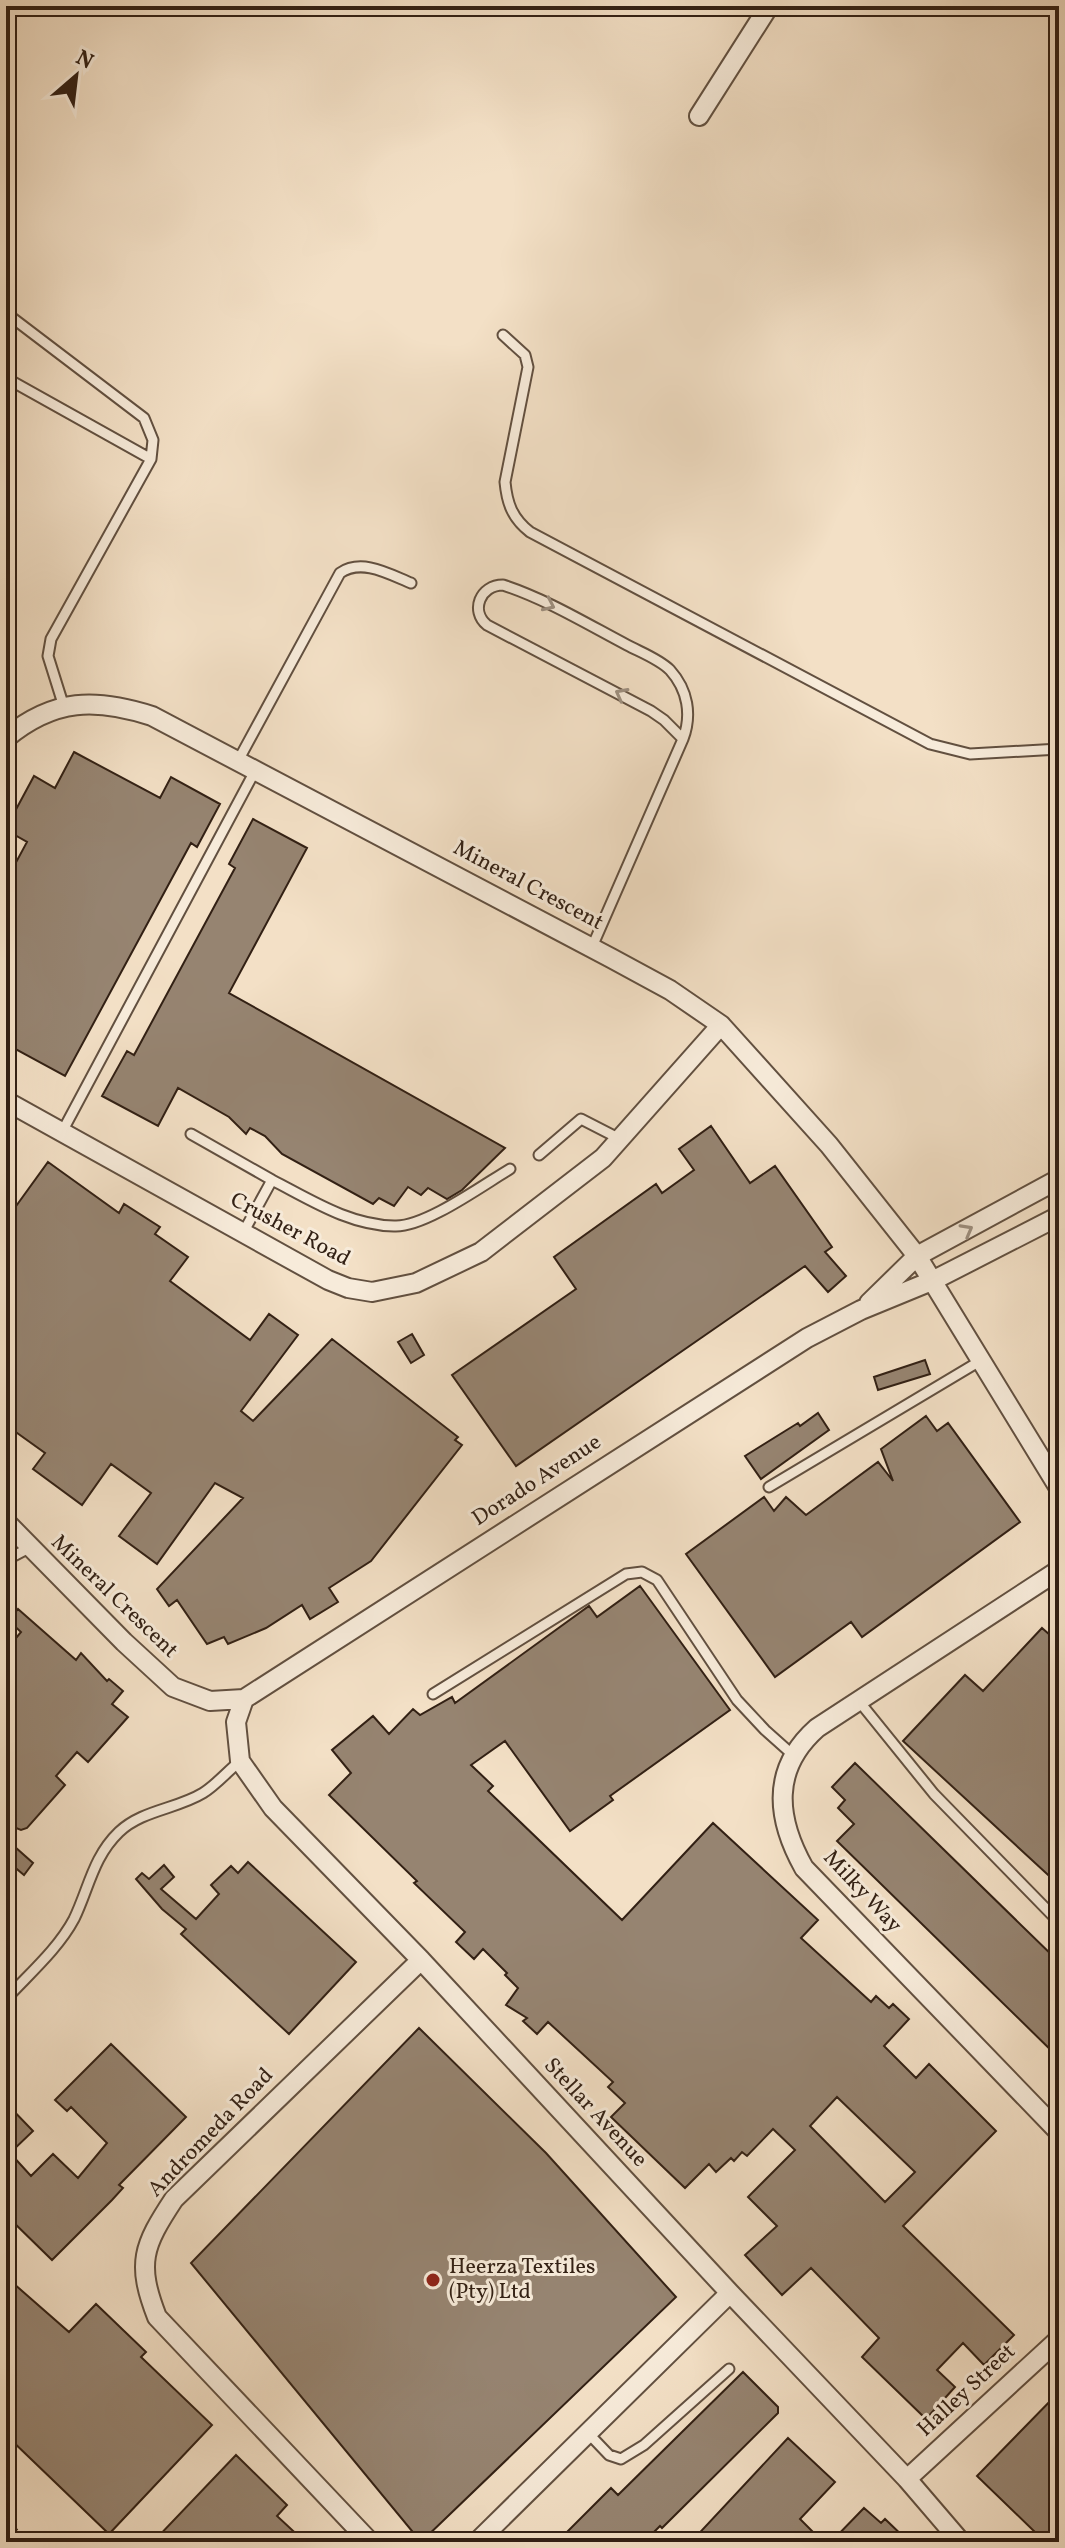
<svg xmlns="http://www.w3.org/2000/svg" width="1065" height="2548" viewBox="0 0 1065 2548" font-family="Vollkorn,serif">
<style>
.building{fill:#968471;stroke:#322014;stroke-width:2;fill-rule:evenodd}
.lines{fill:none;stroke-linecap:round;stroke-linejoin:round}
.lane-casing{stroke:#625040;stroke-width:13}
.street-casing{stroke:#625040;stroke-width:22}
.lane{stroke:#f7ebda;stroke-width:9}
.street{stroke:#f7ebda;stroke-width:18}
.rail{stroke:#322014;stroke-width:6;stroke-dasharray:14 14;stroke-linecap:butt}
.oneway{stroke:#9e9081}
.poi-dot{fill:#8f2418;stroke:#f7ebda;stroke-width:3}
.labels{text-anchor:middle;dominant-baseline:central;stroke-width:6;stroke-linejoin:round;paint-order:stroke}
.street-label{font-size:22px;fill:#322014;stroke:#f7ebda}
.poi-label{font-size:22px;fill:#322014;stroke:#f7ebda;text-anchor:start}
</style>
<rect width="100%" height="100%" fill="#f3e0c6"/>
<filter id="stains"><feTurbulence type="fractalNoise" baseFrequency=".0025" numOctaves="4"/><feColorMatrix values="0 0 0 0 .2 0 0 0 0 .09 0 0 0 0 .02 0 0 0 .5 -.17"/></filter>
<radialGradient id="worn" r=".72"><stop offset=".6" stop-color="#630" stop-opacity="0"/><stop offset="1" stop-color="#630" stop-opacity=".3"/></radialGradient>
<path class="building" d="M74 752 160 798 171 777 220 804 197 847 191 843 65 1076 6 1044V881L27 842 6 830V828L34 776 55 788Z
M253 819 307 848 229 993 505 1148 462 1190 447 1199 428 1188 421 1195 408 1187 394 1206 379 1198 373 1204 282 1154 265 1136 250 1128 246 1134 229 1117 178 1088 158 1126 102 1096 127 1051 134 1055 235 868 229 864Z
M711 1126 750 1183 775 1166 832 1247 825 1252 846 1276 828 1292 805 1266 516 1466 452 1375 576 1289 554 1257 656 1184 662 1193 694 1170 679 1149Z
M48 1162 119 1213 124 1204 160 1227 155 1234 188 1257 170 1281 250 1340 269 1314 298 1335 241 1411 253 1421 332 1339 458 1437 455 1440 462 1445 371 1561 329 1588 338 1602 310 1619 302 1605 266 1628 228 1644 224 1637 207 1644 177 1600 169 1606 157 1589 243 1498 215 1483 157 1564 119 1536 151 1493 111 1464 82 1505 33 1469 45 1453 6 1425V1220Z
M412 1334 424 1355 411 1363 398 1342Z
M925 1360 930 1374 878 1390 874 1377Z
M818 1413 829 1430 761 1479 745 1456 798 1423 800 1426Z
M926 1416 937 1431 948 1423 1020 1522 862 1637 851 1622 775 1677 686 1554 764 1497 774 1511 786 1497 806 1515 878 1462 893 1481 881 1449Z
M640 1586 730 1710 610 1796 613 1800 570 1831 505 1741 471 1765 493 1786 488 1791 622 1920 713 1823 818 1920 801 1938 871 2002 876 1996 889 2008 893 2004 909 2019 884 2046 916 2078 929 2064 996 2131 903 2226 1014 2335 984 2365 963 2343 937 2370 955 2387 926 2419 862 2357 879 2338 811 2268 782 2295 745 2255 777 2226 748 2197 795 2150 773 2129 747 2156 742 2152 734 2161 731 2158 716 2172 709 2164 685 2188 611 2117 625 2103 608 2087 613 2082 548 2022 537 2034 523 2021 527 2018 506 2005 518 1988 505 1975 507 1973 483 1949 474 1959 456 1942 465 1932 414 1883 417 1881 329 1795 351 1773 332 1750 373 1716 389 1734 413 1709 420 1715 452 1697 455 1703 589 1606 597 1617ZM837 2097 915 2172 885 2202 810 2126Z
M18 1609 76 1660 81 1653 107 1681 109 1679 123 1691 112 1704 128 1717 88 1762 77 1752 56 1776 65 1785 27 1828 21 1830 6 1824V1650L21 1632 8 1620Z
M1042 1628 1059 1643V1885L903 1741 965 1675 983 1691Z
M855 1763 1059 1962V2058L837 1841 854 1824 838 1808 845 1800 832 1787Z
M6 1839 33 1863 24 1875 6 1860Z
M248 1862 356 1962 289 2034 181 1934 186 1929 162 1909 136 1879 142 1873 149 1879 164 1865 174 1877 161 1889 196 1919 219 1894 211 1885 231 1866 238 1873Z
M419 2028 546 2153 676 2297 421 2542 191 2263Z
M111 2044 186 2117 119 2185 123 2188 112 2200 52 2260 6 2215V2103L33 2131 10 2153 31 2176 53 2154 78 2178 107 2143 71 2107 67 2111 55 2100Z
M13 2283 69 2332 96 2304 146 2352 141 2357 212 2425 109 2534 6 2435V2290Z
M743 2372 778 2407V2413L662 2528 660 2526 644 2542H557L611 2488 618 2495Z
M1059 2392V2542H1029L1037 2534 977 2476Z
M788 2438 835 2482 800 2519 823 2542H691Z
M236 2455 287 2505 277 2516 305 2542H153Z
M864 2508 881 2523 885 2519 909 2542H831Z"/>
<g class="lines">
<g class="lane-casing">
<path id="lane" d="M6 313 144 418 153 440 151 459 51 639 48 656 64 707
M503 335 525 355 528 367 505 482C507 503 512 518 530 532L930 744 970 754 1059 749
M6 378 151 459
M239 759 340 573C362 558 389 574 411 583
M592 947 683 739C692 715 688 690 670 670 659 659 640 652 627 645 587 624 546 599 503 585 480 585 470 611 487 625L651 711 664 720 683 739
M62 1132 256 769
M191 1134 272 1180
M539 1155 581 1119 620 1139
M243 1233 272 1180C311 1200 349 1225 394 1226 424 1228 483 1185 510 1169
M769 1487 980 1361
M6 1560 29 1548
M1059 1615V1616
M433 1694 626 1574 642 1572 657 1580 737 1700 765 1730 793 1755
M858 1700 934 1794 1059 1922
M6 1999C29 1974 58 1949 74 1919 89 1888 93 1857 119 1832 142 1810 177 1809 203 1793 216 1785 228 1771 240 1761
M588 2433 609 2455 621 2459 644 2445 729 2369"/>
</g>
<g class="street-casing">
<path id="street" d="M699 116 769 6
M6 738C54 698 96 698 152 716L611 958 670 990 721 1025 829 1145 917 1256 1059 1488
M6 1101 328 1280 348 1288 372 1292 416 1283 481 1252 603 1158 721 1025
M869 1303 917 1256 1059 1179
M6 1522 124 1642 173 1687 210 1701 244 1699 807 1338 861 1310 934 1280 1059 1216
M1059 1570 817 1728C771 1769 776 1818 804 1868L1059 2132
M244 1699 236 1722 240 1761 273 1808 421 1960 730 2293 907 2479 961 2542
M907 2479 1059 2339
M370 2542 157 2317C136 2263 143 2246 174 2199L421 1960
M477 2542 730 2293"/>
</g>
<use href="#lane" class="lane"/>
<use href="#street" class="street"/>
<path class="rail" d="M6 2522 27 2542"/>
</g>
<defs><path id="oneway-chevron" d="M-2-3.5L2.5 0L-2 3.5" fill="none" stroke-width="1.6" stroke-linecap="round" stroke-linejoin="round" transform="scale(2)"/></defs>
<g class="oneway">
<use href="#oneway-chevron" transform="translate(549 605) rotate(25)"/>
<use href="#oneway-chevron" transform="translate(621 694) rotate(-152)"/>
<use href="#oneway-chevron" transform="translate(967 1230) rotate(-29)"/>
</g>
<circle class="poi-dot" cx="433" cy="2280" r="8"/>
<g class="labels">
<g class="street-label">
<text transform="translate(528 886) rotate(28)">Mineral Crescent</text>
<text transform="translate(290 1230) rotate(28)">Crusher Road</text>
<text transform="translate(537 1481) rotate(-33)">Dorado Avenue</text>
<text transform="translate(114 1597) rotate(44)">Mineral Crescent</text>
<text transform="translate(862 1892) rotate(47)">Milky Way</text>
<text transform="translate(595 2113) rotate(47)">Stellar Avenue</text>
<text transform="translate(211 2133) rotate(-46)">Andromeda Road</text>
<text transform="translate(967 2391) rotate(-43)">Halley Street</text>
</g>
<g class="poi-label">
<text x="449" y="2267">Heerza Textiles<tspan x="449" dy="25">(Pty) Ltd</tspan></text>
</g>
</g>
<rect width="1065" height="2548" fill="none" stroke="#f3e0c6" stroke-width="32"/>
<rect x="8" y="8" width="1049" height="2532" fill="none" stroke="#322014" stroke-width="4"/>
<rect x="16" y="16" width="1033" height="2516" fill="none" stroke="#322014" stroke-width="2"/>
<g transform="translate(76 76) rotate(28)" stroke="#f7ebda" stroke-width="6" paint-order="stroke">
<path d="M0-6L14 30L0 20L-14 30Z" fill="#322014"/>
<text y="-12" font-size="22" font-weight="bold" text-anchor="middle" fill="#322014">N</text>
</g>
<rect width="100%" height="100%" filter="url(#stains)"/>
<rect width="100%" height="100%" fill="url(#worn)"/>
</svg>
